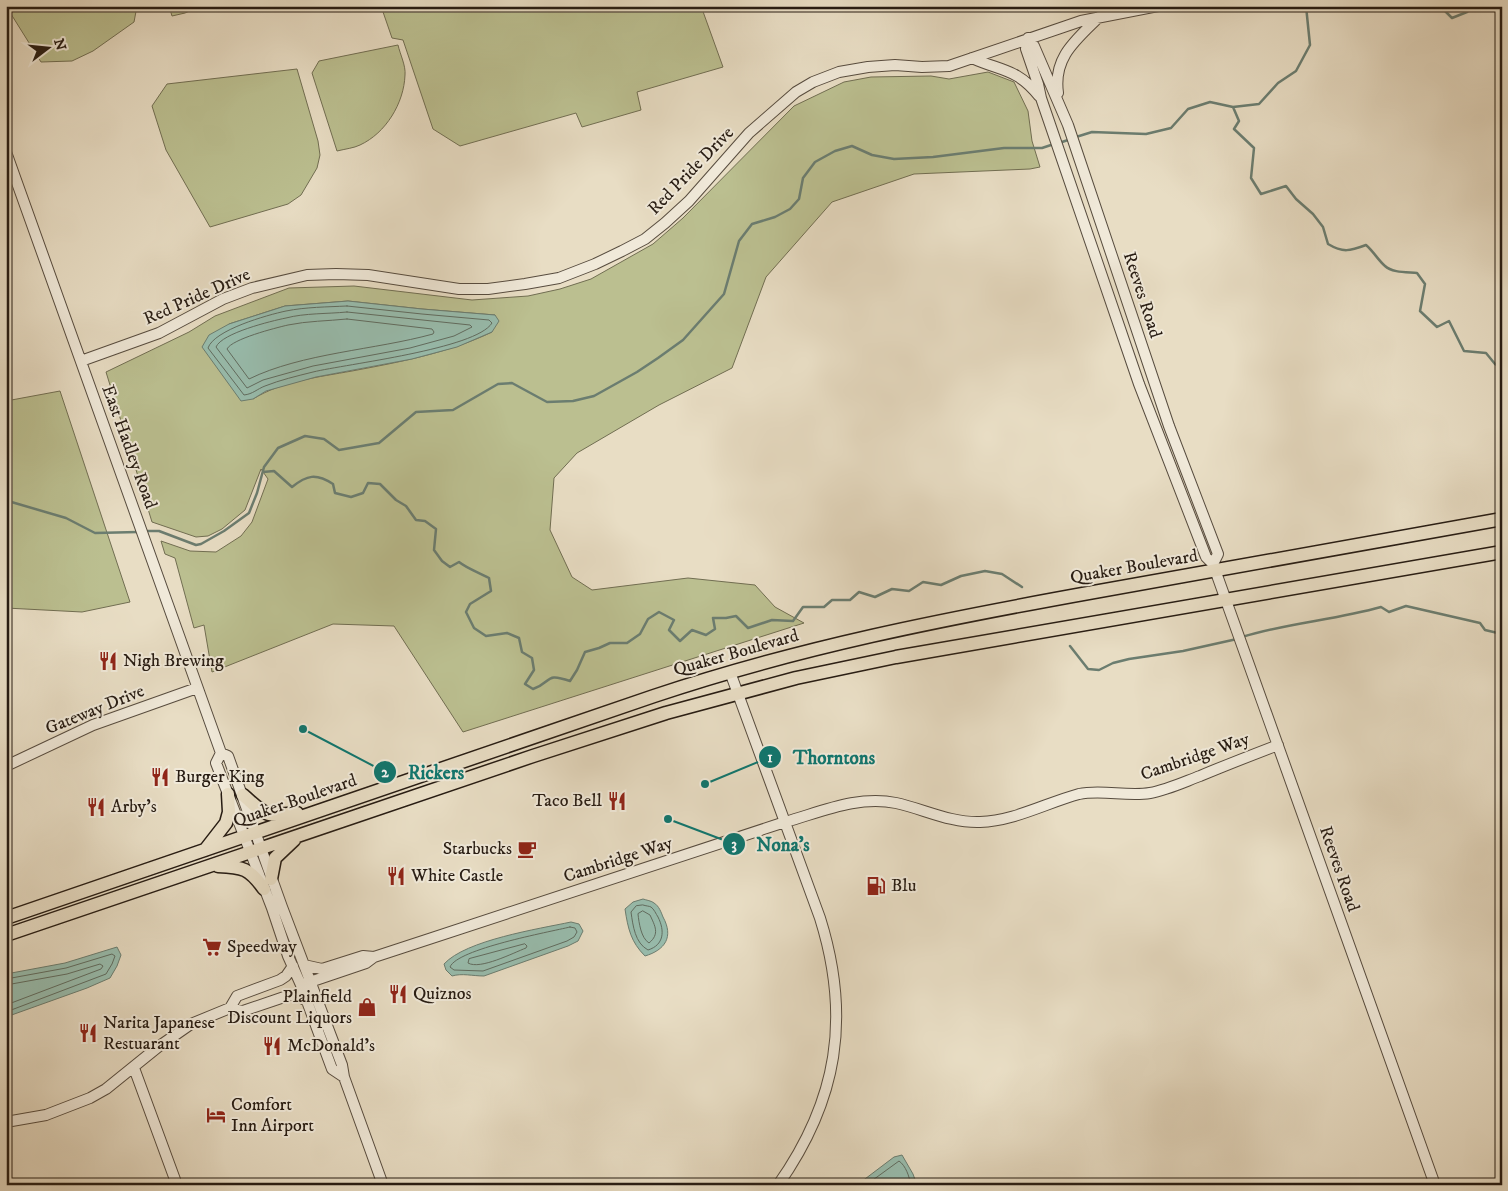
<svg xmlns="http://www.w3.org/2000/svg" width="1508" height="1191" viewBox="0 0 1508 1191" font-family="'IM FELL DW Pica',serif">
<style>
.green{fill:#bbbf90;stroke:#716e52;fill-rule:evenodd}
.water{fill:#98bdae;stroke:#6b7d70}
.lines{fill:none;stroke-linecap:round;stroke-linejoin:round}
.shore{stroke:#606c60;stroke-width:1}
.stream{stroke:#6b7d70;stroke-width:2.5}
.minor-casing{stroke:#574c3f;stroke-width:12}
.major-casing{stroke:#271c13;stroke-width:15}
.minor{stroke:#f0e9d9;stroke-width:10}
.major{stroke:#e8ddc4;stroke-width:12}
.labels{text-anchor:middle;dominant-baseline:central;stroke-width:4;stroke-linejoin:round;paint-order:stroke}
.street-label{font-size:18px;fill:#271c13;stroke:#f0e9d9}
.poi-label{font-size:18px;fill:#271c13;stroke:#f0e9d9;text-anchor:start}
.leader{fill:none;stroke:#0f766e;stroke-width:2}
.callout-dot{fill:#0f766e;stroke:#f0e9d9;stroke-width:2}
.mark-label{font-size:15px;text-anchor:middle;font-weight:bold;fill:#fff}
.callout-label{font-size:19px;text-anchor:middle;font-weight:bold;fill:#0f766e;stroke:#f0e9d9;stroke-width:4;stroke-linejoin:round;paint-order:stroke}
</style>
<rect width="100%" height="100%" fill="#e8ddc4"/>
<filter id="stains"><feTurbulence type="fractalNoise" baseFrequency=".004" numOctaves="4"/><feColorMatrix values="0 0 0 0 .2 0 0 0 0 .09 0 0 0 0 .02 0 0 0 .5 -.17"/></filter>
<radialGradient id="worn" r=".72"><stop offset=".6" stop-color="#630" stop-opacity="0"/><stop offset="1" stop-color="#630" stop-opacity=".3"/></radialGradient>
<path class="green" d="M6 6H137L134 22 93 51 72 61 41 62Z
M169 6H201L185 13 172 16Z
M387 6H701L723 67 637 92 641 110 582 127 576 113 460 146 433 129 403 40 392 38 382 9Z
M398 45C400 54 406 66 405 75 404 103 386 133 360 145 354 148 345 149 337 151L312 73 319 61Z
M297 69 318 141 320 155 317 168 301 195 288 204 210 227 166 150 152 106 167 84Z
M988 72 1014 82 1028 111 1032 141 1040 167 1030 169 914 174 832 202 766 277 732 368 659 405 577 453 554 478 550 530 572 577 592 590 688 578 755 585 775 607 804 623 463 732 394 626 333 624 212 672 204 625 194 628 175 558 165 554 161 541 190 551 216 552 241 536 252 522 268 479 261 469 245 510 222 529 208 536 196 537 152 522 106 372 189 332 215 316 289 288 354 286 472 300 528 296 560 289 591 279 653 244 683 218 794 106 844 82 871 77 931 76 949 79ZM348 301 422 309 495 315 492 332C448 353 400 362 352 371 319 377 282 381 253 399L229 324 285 306Z
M60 391 130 602 82 612 6 608V401Z"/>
<path class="water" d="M348 301 422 309 495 315 499 321 492 332 457 347 412 359 316 377 266 391 253 399 241 401 202 347 209 335 229 324 285 306Z
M643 899C646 900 652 901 654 903 659 906 661 912 663 917 674 937 665 950 645 956 631 942 628 929 625 909L633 902Z
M571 922 579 924 583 931 578 941 568 946 484 976C473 976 462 973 452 976L446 970 444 964C466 940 538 929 571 922Z
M117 947 121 955 117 966 110 978 87 988 6 1017V974L65 963Z
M902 1155 913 1174 917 1185H857L894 1157Z"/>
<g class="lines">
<path class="shore" d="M347 306 422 314 489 320 492 323C476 349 346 364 313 372 297 376 280 380 265 386 257 389 253 394 244 395L208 348C214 330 267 315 286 311 306 307 327 307 347 306Z
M347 312 470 325 472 327 454 336 410 348 313 366 263 380 247 388 216 347C222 333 271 321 286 318 305 313 327 314 347 312Z
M347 319 432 329 434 332 433 334C375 350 302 353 249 379L227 349C232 339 275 328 288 325 307 321 328 321 347 319Z
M643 905C646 906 649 906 651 907 654 909 656 914 658 917 665 931 664 945 648 950 635 943 633 926 631 912L636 906Z
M643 911 650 915C655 926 660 934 649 943 641 938 639 923 638 914Z
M570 927 575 928 577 932 574 937 567 941 483 971 454 970 450 967C457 949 549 932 570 927Z
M525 944 527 946 526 948C513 953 480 970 468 963L469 959Z
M6 979 66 968 112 954 115 956 112 964 106 974 6 1012
M6 985 67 974 100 964 103 966 101 969 6 1005
M866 1185 899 1161C906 1166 909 1176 911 1185"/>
<path class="stream" d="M1440 6 1452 18 1467 12 1473 6
M1233 107 1239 121 1234 129 1254 148 1251 178 1261 194 1286 186 1296 199 1313 214 1323 227 1328 244C1343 253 1350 251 1366 245 1374 252 1378 260 1385 266 1392 273 1408 272 1417 273L1425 284 1420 311 1437 327 1449 321 1464 351 1486 353 1495 364 1502 367
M1076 137 1092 132 1146 134 1171 128 1188 109 1210 102 1233 107 1259 104 1278 83 1296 71 1310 45 1306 6
M1059 143 1071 139
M263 472 274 471 292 487C307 475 316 473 333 484L335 493 351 497 363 493 368 483 380 484 396 500 406 506 416 520 425 521 436 529 434 550 442 561 450 567 459 562C468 569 478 572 489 578L491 591 470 604 466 612 474 628 486 636 507 633 519 638 522 652 532 658 534 670 525 684 533 689C553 682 544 672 570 681L577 670 585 652 599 648 610 643H627L640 634 648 619 659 612 674 620 669 630 680 641 692 630 706 635 715 629 713 618H726L736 616 748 628 772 620 793 621 803 607H824L832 600H850L859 592 875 597 892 589 909 591 923 582 941 585 961 576 985 571 1002 574 1022 587
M6 502 8 501 66 518 95 533 138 532
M144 531H159L196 545 201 544 224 531 249 513 257 493 264 467 278 448 305 436 324 439 339 450 379 443 416 412 453 410 498 384 512 383 547 402 573 401 594 396 637 372 658 358 683 340 724 294 739 241 752 224 775 217 790 209 799 199 803 178 815 162 835 151 852 146 872 155 894 159 933 157 1004 148H1042L1054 144
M1242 637C1287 623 1335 620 1381 607L1389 612 1406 606 1480 623 1485 630 1502 634
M1070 646 1088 669 1099 670 1113 663 1129 659 1183 651 1237 639"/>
<g class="minor-casing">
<path id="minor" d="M1028 38 1026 49 1038 84 1041 98 1139 384 1206 557 1213 564 1435 1185
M1028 38 1034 46 1068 125 1169 426 1218 554 1213 564
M972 58C1000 71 1017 68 1039 96
M1058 93C1053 57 1076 40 1099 17
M6 152 216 739 221 753 228 756 282 907 342 1065 344 1077 383 1185
M81 361 159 333 223 299 252 288 307 275 336 274 368 275 459 289H488L525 284 559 278 595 264 622 251 645 239 665 223 689 201 749 133 796 92 813 82 839 72 868 67 895 65 922 67 949 66 1081 21 1158 6
M730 672 820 918C851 1017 838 1100 778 1185
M221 753 216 763 272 908 288 956 301 985 332 1069 344 1077
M6 766 93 725 197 688
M304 965 322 969 363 956 374 957
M301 985 366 963 374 957 429 939 785 822C821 812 858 795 896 803 924 809 950 823 980 822 1014 821 1046 803 1079 794 1102 789 1127 797 1150 793 1167 790 1184 782 1200 776 1226 765 1252 755 1278 745
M230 1008 237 996 280 980 286 976 293 966
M134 1068 177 1185
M6 1122 46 1115 90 1098 106 1089 158 1047 191 1024 230 1008 243 1011 290 995H295L307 1001"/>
</g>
<g class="major-casing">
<path id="major" d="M243 795C267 816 264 817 297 813
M205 850 226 823 229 812 228 794
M218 866C243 867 249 868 264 889
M271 879 275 858 294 840
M6 918 654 696C800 647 944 619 1094 592 1230 567 1366 543 1502 519
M6 935 533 756 666 713 796 678 896 657 1502 552"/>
</g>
<use href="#minor" class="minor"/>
<use href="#major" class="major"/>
</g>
<defs>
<g id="restaurant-bare" transform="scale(1.5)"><path d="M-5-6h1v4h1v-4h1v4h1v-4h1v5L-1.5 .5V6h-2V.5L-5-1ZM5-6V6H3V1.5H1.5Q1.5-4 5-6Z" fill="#8f2418" stroke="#f0e9d9" stroke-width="2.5" paint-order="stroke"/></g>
<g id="cafe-bare" transform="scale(1.5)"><path d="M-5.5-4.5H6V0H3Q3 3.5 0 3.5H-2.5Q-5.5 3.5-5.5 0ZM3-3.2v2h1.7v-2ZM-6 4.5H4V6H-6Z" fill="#8f2418" stroke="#f0e9d9" stroke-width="2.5" paint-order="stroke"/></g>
<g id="fuel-bare" transform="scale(1.5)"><path d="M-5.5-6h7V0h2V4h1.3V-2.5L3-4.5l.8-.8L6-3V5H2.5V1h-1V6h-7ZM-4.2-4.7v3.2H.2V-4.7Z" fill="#8f2418" stroke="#f0e9d9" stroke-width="2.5" paint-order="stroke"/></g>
<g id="supermarket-bare" transform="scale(1.5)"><path d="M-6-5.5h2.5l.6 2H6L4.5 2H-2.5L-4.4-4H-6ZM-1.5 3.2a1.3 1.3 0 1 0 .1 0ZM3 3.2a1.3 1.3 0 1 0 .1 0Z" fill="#8f2418" stroke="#f0e9d9" stroke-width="2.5" paint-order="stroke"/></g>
<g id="shop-bare" transform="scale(1.5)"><path d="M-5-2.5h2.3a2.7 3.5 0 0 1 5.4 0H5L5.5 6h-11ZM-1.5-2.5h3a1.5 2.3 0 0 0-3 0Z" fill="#8f2418" stroke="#f0e9d9" stroke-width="2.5" paint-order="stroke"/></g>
<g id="hotel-bare" transform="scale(1.5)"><path d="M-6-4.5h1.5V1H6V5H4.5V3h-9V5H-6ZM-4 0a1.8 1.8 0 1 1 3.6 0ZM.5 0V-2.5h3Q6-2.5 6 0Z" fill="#8f2418" stroke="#f0e9d9" stroke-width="2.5" paint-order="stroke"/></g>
</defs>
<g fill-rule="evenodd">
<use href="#restaurant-bare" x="108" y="661"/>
<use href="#restaurant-bare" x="160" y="777"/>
<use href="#restaurant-bare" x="617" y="801"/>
<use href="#restaurant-bare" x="96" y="807"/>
<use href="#cafe-bare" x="527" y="849"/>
<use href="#restaurant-bare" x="396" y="876"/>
<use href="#fuel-bare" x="876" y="886"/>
<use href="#supermarket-bare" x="212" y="947"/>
<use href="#restaurant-bare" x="398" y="994"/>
<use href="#shop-bare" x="367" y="1007"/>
<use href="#restaurant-bare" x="88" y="1033"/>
<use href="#restaurant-bare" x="272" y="1046"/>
<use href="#hotel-bare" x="216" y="1115"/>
</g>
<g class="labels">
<g class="street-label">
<text transform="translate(691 171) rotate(-46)">Red Pride Drive</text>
<text transform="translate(1142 295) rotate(72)">Reeves Road</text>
<text transform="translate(197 297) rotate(-24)">Red Pride Drive</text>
<text transform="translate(129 447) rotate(70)">East Hadley Road</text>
<text transform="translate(1134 567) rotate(-10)">Quaker Boulevard</text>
<text transform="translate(736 653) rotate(-16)">Quaker Boulevard</text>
<text transform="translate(95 710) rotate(-22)">Gateway Drive</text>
<text transform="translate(1195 757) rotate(-19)">Cambridge Way</text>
<text transform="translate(295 801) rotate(-19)">Quaker Boulevard</text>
<text transform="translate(618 860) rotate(-18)">Cambridge Way</text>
<text transform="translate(1339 869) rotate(71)">Reeves Road</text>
</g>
<g class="poi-label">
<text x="123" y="661">Nigh Brewing</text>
<text x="175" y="777">Burger King</text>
<text x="602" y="801" text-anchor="end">Taco Bell</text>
<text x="111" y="807">Arby's</text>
<text x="512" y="849" text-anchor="end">Starbucks</text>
<text x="411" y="876">White Castle</text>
<text x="891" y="886">Blu</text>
<text x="227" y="947">Speedway</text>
<text x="413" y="994">Quiznos</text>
<text x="352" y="997" text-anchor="end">Plainfield<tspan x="352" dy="21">Discount Liquors</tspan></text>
<text x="103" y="1023">Narita Japanese<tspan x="103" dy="21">Restuarant</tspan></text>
<text x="287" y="1046">McDonald's</text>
<text x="231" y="1105">Comfort<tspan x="231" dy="21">Inn Airport</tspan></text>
</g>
</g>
<path class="leader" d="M705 784L770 757M303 729L385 772M668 819L734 844"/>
<g class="callout-dot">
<circle cx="705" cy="784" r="5"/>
<circle cx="303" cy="729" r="5"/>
<circle cx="668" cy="819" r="5"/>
<circle cx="770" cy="757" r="12"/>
<circle cx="385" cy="772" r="12"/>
<circle cx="734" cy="844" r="12"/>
</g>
<g class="mark-label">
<text x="770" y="762">1</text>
<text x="385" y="777">2</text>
<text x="734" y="849">3</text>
</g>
<g class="callout-label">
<text x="834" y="764">Thorntons</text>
<text x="436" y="779">Rickers</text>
<text x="783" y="851">Nona's</text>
</g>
<rect width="1508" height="1191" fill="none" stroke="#e8ddc4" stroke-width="25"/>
<rect x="8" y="8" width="1493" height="1176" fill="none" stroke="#271c13" stroke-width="2.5"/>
<rect x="12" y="12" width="1483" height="1166" fill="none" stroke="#271c13"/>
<g transform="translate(48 48) rotate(74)" stroke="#f0e9d9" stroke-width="4" paint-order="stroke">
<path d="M0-4L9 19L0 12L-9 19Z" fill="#271c13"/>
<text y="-8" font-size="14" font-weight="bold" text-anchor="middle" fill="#271c13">N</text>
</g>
<rect width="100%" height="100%" filter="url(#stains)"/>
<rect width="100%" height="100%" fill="url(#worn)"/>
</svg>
